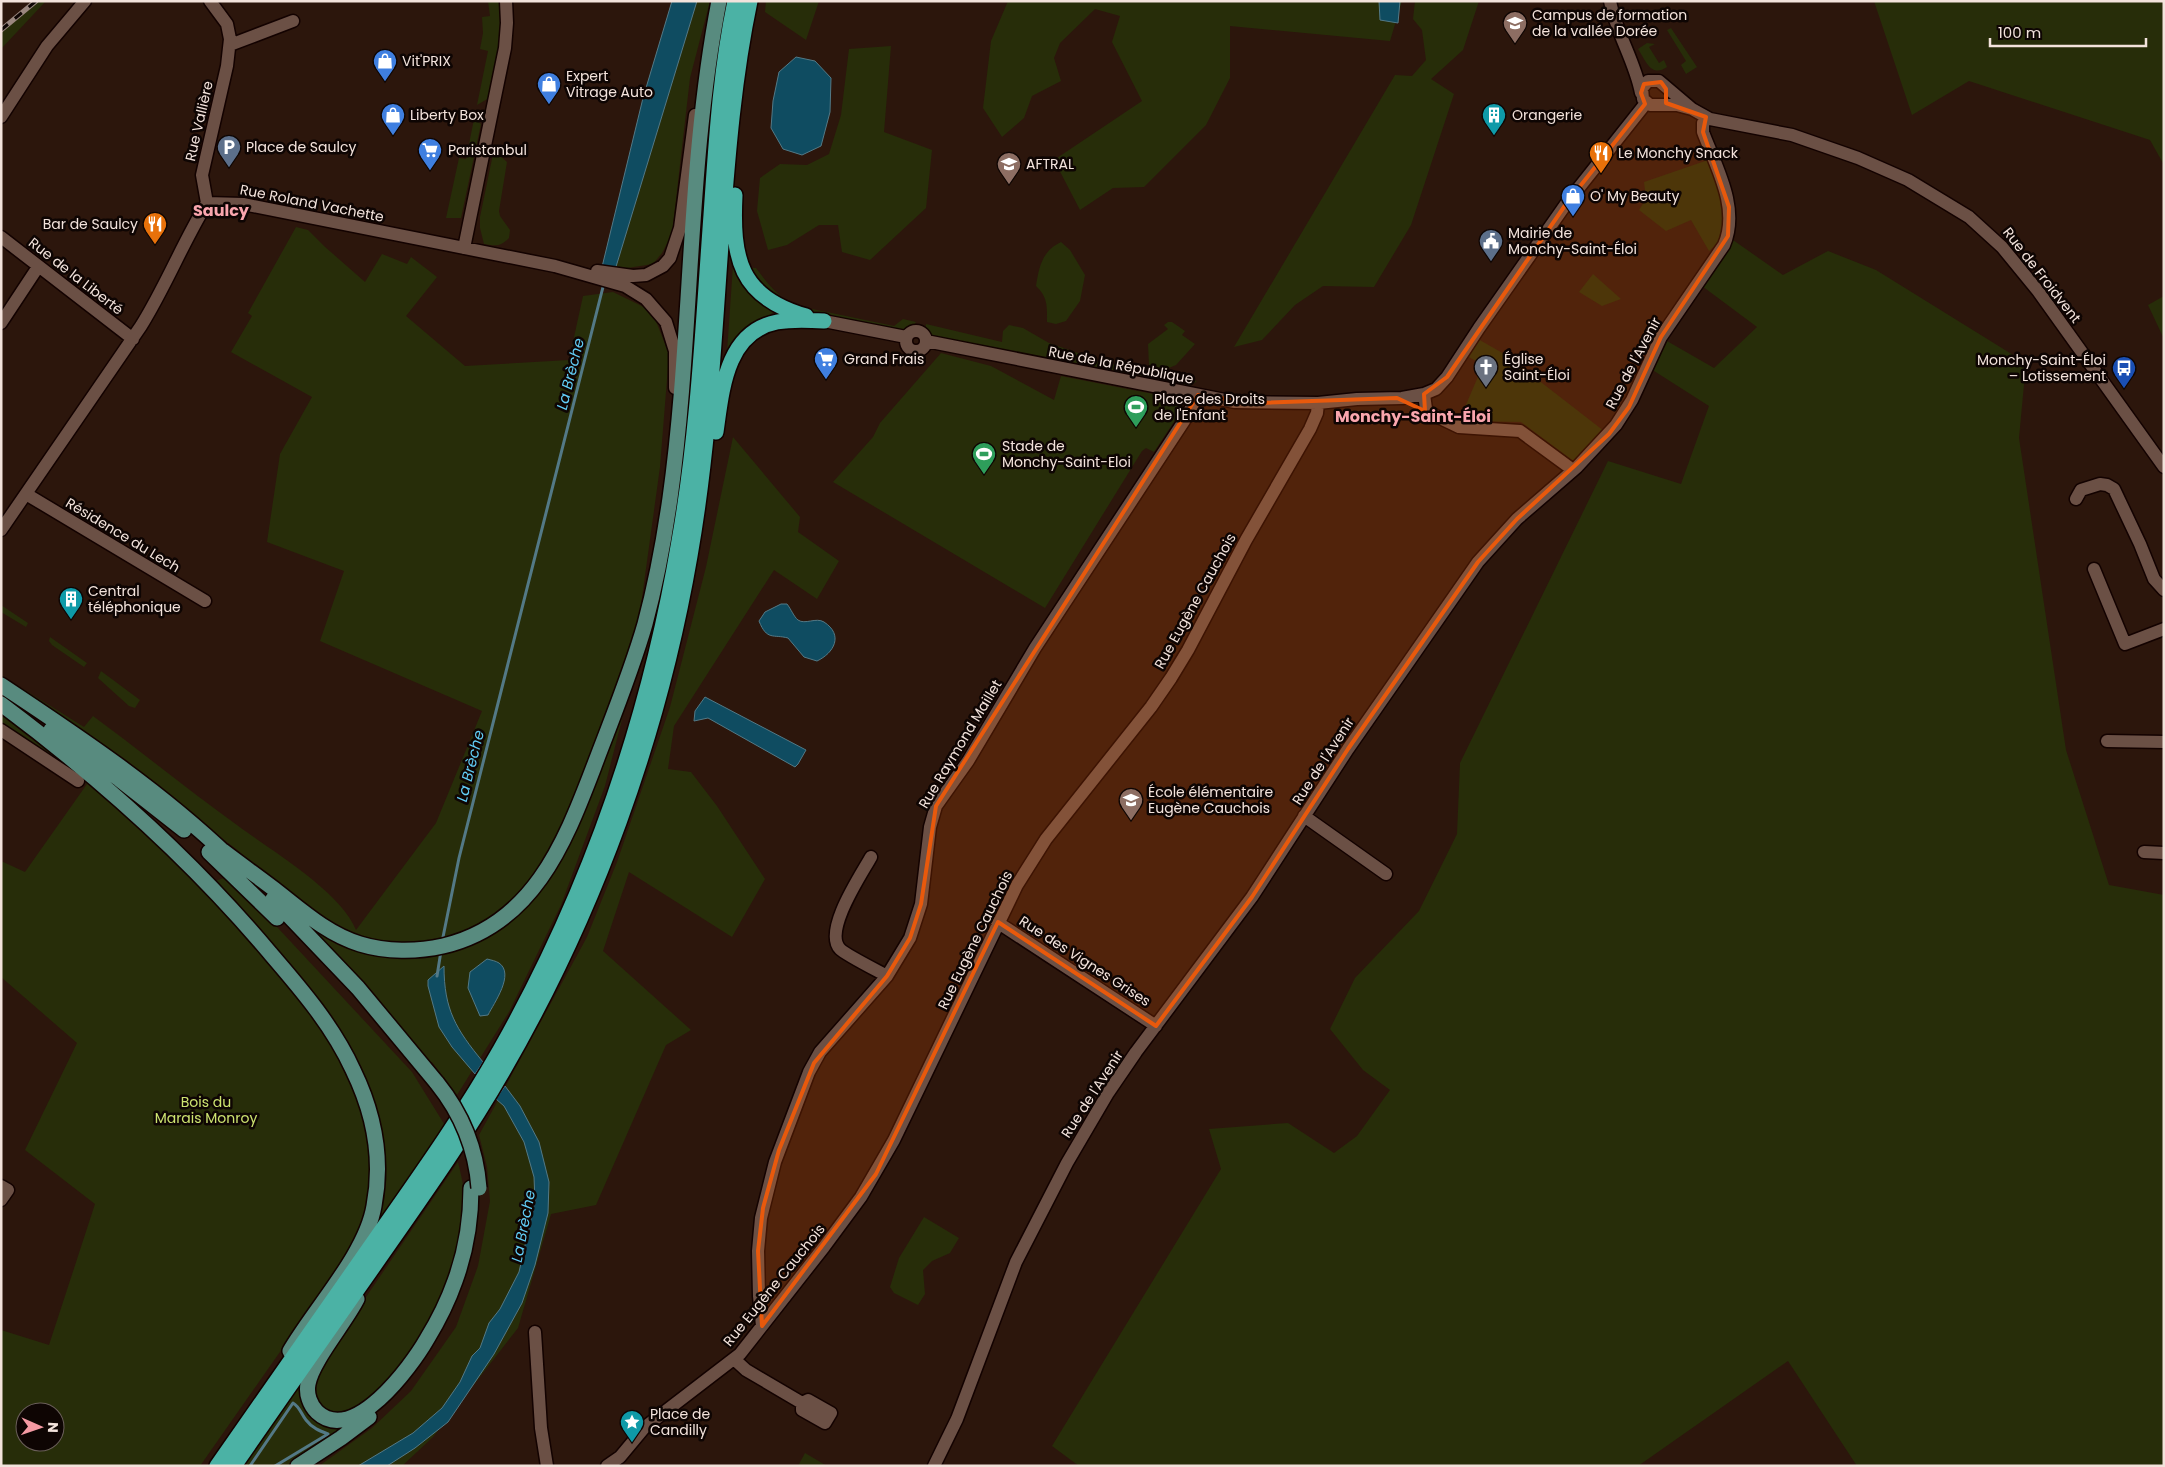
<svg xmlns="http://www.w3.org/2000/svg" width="2165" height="1467" viewBox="0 0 2165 1467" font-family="Poppins,sans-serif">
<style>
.green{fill:#272d09;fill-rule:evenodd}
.water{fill:#0f4c61;stroke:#537986}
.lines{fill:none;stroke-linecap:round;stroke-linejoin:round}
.stream{stroke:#537986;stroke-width:3}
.minor-casing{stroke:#130200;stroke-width:15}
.major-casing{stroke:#130200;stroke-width:18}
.highway-casing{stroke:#130200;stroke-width:18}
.minor{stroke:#6b5045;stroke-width:12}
.major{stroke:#588b7f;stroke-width:15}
.highway{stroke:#4bb2a5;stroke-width:15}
.rail-casing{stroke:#9a877f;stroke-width:5}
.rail{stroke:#0e0503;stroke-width:3;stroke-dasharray:9;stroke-linecap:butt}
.major-bridge-casing{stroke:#130200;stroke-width:18;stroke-linecap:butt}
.major-bridge{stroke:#588b7f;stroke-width:15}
.marked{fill:#e8590c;fill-opacity:0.2;stroke:#e8590c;stroke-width:4;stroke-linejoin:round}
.labels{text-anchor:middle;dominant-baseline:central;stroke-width:5;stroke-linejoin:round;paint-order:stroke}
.poi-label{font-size:14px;fill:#f3e3dc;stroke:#0e0503;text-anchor:start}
.street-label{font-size:14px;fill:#f3e3dc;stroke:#0e0503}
.park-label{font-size:14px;fill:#cde370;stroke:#0e0503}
.water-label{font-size:15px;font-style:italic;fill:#62cef7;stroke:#0e0503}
.quarter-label{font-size:16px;font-weight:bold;fill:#faa6ae;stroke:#0e0503}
</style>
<rect width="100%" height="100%" fill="#2c160c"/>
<path class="green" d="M39 1H46L1 49V33Z
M488 1H501V40L489 98 477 105 488 51 480 49 483 33 482 17 490 16Z
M697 1H710L690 78 672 234 662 253 653 264 615 270Z
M766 1H819L806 40 765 12Z
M1008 1H1402L1390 41 1230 26V78L1206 125 1144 187 1113 188 1080 210 1054 160 1142 101 1112 42 1120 16 1095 9 1060 43 1054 58 1061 81 1032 96 1024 118 1002 137 983 108 991 41Z
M1415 1H1479L1463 50 1431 79 1454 94 1411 225 1374 287 1323 286 1295 305 1262 340 1234 347 1395 75 1412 76 1426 60 1422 30 1413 19Z
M1874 1H2164V165L2150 140 1969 81 1912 115Z
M1671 28 1697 67 1686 74 1681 65 1686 61 1667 30Z
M1647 43 1655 44 1649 47 1659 63 1664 60 1667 67C1651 78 1646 61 1638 49Z
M891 46 884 132 932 150 926 208 870 260 842 252 838 225H819L787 245 768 250 757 211 760 178 780 164 807 165 829 154 841 115 849 49Z
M474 119 481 124 461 218H446L459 158 466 159Z
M497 153 507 162 499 211 500 216 510 230 509 238C500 247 496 246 484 244L480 228V217L493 154Z
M1711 159 1727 209 1721 240 1709 251 1691 220 1666 231 1639 210 1646 199 1644 182Z
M296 227 308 230 324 246 365 282 382 254 407 264 411 257 437 277 406 316 465 366 569 360 583 296 613 292 652 311 669 354 660 467 629 692 605 786 561 905 509 1012 457 1095 432 1062 427 1063 291 911 337 928 264 874 236 849 191 815 1 680V675L84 727 93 716C143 753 191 792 241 828 274 852 342 893 356 930L436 823 482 711 320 641 344 571 267 542 280 454 312 397 231 352 252 316 248 313Z
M1733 240 1783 275 1828 251 1876 270 2026 363 2019 438 2066 750 2109 885 2164 895V1466H1857L1788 1361 1638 1466H1079L1052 1446 1221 1169 1209 1129 1288 1123 1334 1153 1357 1136 1390 1090 1363 1070 1330 1029 1355 978 1419 911 1457 834 1460 763 1608 461 1681 484 1709 406 1651 369 1667 341 1714 368 1757 327 1702 286Z
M1061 242 1070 250 1085 275 1080 301 1066 321 1056 324 1047 322C1047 307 1048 297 1036 286 1039 267 1042 251 1061 242Z
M733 265C745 292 748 296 773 312 759 328 740 337 727 352Z
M750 268H756C767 283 777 295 793 305L894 326 903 319 916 322 913 327 908 331 790 308 758 283Z
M1593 274 1621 299 1602 306 1579 292Z
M2164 296V339L2148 305Z
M1168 322H1172L1185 331 1182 335 1195 344 1176 365 1164 370 1149 365 1148 344 1168 329 1164 325Z
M926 324 1002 342 1003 331 1009 325 1023 328 1049 343 1078 353 1081 358 1197 381 1190 386 929 337 925 331Z
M1478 339 1506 355 1604 431 1575 460H1572L1521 422 1459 421 1483 365 1467 356Z
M941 353 991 366 1054 400 1061 376 1174 398 1182 405 1183 408 1154 452 1146 448 1142 451 1045 608 833 482 873 437 880 423Z
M733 437 800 517 798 532 839 561 817 599 774 570 674 726 668 769 691 772 717 806 765 879 732 937 629 872 603 951 691 1030 666 1045 596 1205 551 1214 518 1328 433 1437 402 1466H319L372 1428 411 1391 456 1327 478 1266 490 1201 487 1167 479 1135 587 937 617 862 670 707 706 567Z
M1 605 28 623 26 627 1 612Z
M50 637 87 663 84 667 52 645 49 641Z
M101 671 140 700 135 708 129 706 98 678Z
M1 709 46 742 202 884 319 1018 364 1107 370 1141 372 1186 359 1239 200 1466H1V1330L49 1345 95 1204 25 1150 77 1043 1 977V861L25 872 87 784 73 773 1 725ZM25 1412H55V1442H25Z
M224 878 278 928 412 1072 446 1127 379 1224 376 1221 382 1180 349 1051 212 882Z
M458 1162C462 1178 468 1205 465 1222 457 1288 422 1343 378 1391 371 1398 359 1413 349 1414 335 1417 326 1410 314 1404V1379L321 1363Z
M924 1217 959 1238 950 1253 932 1261 923 1270 925 1294 918 1305 894 1293 890 1287 899 1258Z
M299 1386C301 1402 310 1421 327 1426 332 1428 341 1426 347 1426L287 1466H242Z
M805 1453 827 1466H798Z"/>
<path class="water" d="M672 1H697L615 270 602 267 643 98Z
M1379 1H1400L1398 23 1380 20Z
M796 57 815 61 831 78 830 112 821 146 802 155 783 149 771 128 773 101 779 72Z
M781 604H787C791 609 794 617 798 620 805 625 816 617 824 622 844 635 834 653 817 661L804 657 788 638C773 634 767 641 759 621L765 612Z
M705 697 806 750 798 764 795 767 708 718 694 721 695 711Z
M487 959C491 960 496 961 499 963 515 974 494 1003 488 1015L480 1016 468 988 470 972Z
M444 966C444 1010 456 1029 483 1062L475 1074 452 1047 439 1027 428 986V980Z
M505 1086 520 1106 539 1142 549 1182 548 1213 535 1265 522 1303 494 1354 448 1422 415 1448 387 1466H358L413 1433 442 1408 460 1382 472 1356 480 1348 489 1323 500 1309 519 1272 535 1201 534 1177 524 1142 504 1106 496 1099Z"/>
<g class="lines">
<path class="stream" d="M442 942 459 858 604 283
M437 976 441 951
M250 1466 293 1403C300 1407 301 1414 306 1420 312 1428 320 1431 328 1434
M275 1466 328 1434"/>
<g class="minor-casing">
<path id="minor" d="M1610 1C1616 33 1635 61 1641 93
M230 45 293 21
M1692 109 1659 81H1648L1642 88 1643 99 1650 105H1677L1692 109 1710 119 1792 135 1858 158 1908 180 1969 217 2002 247 2038 291 2164 467
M1 117 47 46 85 1
M207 203 243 204 555 266 625 286 646 299 666 322 675 351V388
M207 203 202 175 227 66 230 39 227 24 210 1
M1 237 133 339
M464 248 505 48 507 23 506 1
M597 271 633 276 646 275 663 266 670 258 680 228 695 115
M824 321 906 337
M1 323 38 267
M906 341a10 10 0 1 1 20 0a10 10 0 1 1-20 0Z
M926 341 1235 402 1318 403 1357 399 1402 398 1424 394 1436 389 1447 377 1479 328 1566 204 1646 103
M1424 394 1426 409 1430 413 1459 427 1520 431 1573 470
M26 494 205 601
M2076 499 2081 490 2100 484 2107 485 2114 489 2140 544 2154 579 2164 590
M1 530 141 326C166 286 183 242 207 203
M2094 569 2125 644 2164 629
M1 730 78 781
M2107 741 2164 742
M1304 816 1386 874
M2144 852 2164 853
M871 857C861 875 823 931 840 949 846 955 878 971 887 976
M997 922 1156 1026
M1 1186 8 1190 1 1200
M762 1326 759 1296 758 1251 761 1218 775 1162 809 1072 820 1052 887 976 910 938 921 904 930 827 936 806 968 761 1035 648 1184 421 1198 395
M535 1332 541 1428 547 1466
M734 1359 746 1370 802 1403V1410L825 1423 831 1413 808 1400 802 1403
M607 1466 620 1457 645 1427 740 1354 824 1247 861 1197 894 1140 1017 885 1046 839 1151 707 1171 678 1188 650 1246 540 1310 429 1317 413 1318 403
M934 1466 957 1419 1016 1262 1067 1163 1108 1093 1136 1052 1252 897 1348 749 1478 562 1517 519 1577 467 1616 425 1632 400 1661 337 1724 245C1740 208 1716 167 1703 132V123L1706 117"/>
</g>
<g class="major-casing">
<path id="major" d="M1 685C81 738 160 791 229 857
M1 704C99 777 191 859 270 953 301 989 333 1026 353 1070 374 1113 383 1159 374 1206 366 1254 315 1308 290 1351
M51 730 119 779 184 830
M223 851C240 864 257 876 274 889 301 910 327 934 360 944 386 952 417 952 443 946 532 925 564 845 593 769 611 721 631 673 645 624 656 583 664 540 670 498 693 334 687 165 719 1
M209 852 277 918
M273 899 358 988 437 1083
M357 1299C345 1323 312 1361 308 1384 306 1394 310 1405 317 1412 353 1446 411 1367 427 1339 438 1321 448 1301 455 1281 466 1251 471 1220 471 1188
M298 1466 341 1438 369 1417"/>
</g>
<g class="highway-casing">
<path id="highway" d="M735 195C732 258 739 297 806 316
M716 432C722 390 726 332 777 322 793 319 809 320 824 321
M217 1466C273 1385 330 1305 386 1224 426 1167 466 1110 500 1050 589 892 649 719 679 541 698 434 703 324 711 215 716 144 720 72 735 1
M234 1466C281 1398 328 1331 376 1263 420 1200 465 1137 503 1071 595 912 659 736 690 556 709 448 714 339 722 231 728 154 734 77 750 1"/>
</g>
<use href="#minor" class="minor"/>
<use href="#major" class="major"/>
<use href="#highway" class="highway"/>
<g class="rail-casing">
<path id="rail" d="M1 30 36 1"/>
</g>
<use href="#rail" class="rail"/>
<g class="major-bridge-casing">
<path id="major-bridge" d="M437 1083C462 1114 476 1148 479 1188"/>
</g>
<use href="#major-bridge" class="major-bridge"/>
</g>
<path class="marked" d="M1661 82 1666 89V103L1706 117 1703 132 1729 207 1728 236 1661 337 1629 407 1609 434 1517 519 1478 562 1348 749 1252 897 1156 1026 998 922 876 1174 762 1326 758 1251 763 1208 779 1150 814 1063 887 976 910 938 921 904 936 806 1198 395 1259 403 1397 398 1425 411 1424 394 1447 377 1566 204 1645 104 1641 93 1644 84Z"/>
<defs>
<g id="university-pin" transform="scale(1.25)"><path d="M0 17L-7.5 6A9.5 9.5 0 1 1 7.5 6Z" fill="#8d6e63" stroke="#0e0503"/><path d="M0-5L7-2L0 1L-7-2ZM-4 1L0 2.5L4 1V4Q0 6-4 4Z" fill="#fff"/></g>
<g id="shop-pin" transform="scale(1.25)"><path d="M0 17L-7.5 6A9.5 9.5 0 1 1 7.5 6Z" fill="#3f7fe0" stroke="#0e0503"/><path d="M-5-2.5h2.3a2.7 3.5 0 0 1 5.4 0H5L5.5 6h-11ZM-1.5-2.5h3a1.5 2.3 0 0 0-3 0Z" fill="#fff"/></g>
<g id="building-pin" transform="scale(1.25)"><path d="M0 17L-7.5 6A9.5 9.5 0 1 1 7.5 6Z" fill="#0f9aa8" stroke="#0e0503"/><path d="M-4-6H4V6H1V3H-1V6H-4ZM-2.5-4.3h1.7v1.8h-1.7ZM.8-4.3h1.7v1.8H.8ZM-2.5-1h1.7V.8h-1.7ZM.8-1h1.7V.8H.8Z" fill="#fff"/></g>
<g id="parking-pin" transform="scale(1.25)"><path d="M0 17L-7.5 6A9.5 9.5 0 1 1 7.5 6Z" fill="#5c6f8a" stroke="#0e0503"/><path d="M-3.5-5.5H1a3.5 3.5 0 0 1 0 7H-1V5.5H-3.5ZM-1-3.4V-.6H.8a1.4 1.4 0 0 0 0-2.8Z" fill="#fff"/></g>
<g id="supermarket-pin" transform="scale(1.25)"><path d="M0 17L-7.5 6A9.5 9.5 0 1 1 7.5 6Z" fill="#3f7fe0" stroke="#0e0503"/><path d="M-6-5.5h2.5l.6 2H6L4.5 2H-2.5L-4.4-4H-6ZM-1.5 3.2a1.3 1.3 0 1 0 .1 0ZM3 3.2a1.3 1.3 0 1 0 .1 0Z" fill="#fff"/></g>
<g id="restaurant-pin" transform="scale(1.25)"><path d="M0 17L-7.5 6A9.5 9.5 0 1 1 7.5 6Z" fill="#e8710a" stroke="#0e0503"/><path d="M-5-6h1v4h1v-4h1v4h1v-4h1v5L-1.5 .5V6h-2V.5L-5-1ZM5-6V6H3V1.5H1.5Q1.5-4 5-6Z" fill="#fff"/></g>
<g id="civic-pin" transform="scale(1.25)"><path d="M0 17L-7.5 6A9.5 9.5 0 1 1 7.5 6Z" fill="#5c6f8a" stroke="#0e0503"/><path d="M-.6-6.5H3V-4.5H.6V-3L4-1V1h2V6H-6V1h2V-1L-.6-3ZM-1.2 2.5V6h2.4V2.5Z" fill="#fff"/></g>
<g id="church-pin" transform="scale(1.25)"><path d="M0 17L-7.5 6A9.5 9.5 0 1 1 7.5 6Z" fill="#6b7280" stroke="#0e0503"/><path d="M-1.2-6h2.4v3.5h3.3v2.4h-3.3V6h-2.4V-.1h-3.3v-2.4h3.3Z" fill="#fff"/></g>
<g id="bus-pin" transform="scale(1.25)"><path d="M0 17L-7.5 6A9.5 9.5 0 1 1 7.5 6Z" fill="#1a4fb4" stroke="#0e0503"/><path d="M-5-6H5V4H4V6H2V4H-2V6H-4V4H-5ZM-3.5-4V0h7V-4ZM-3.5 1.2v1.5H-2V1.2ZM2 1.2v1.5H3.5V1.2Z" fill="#fff"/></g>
<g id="stadium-pin" transform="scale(1.25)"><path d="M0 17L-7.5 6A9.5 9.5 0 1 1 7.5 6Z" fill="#2e9e5b" stroke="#0e0503"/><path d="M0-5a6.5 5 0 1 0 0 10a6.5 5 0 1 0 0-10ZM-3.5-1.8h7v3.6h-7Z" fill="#fff"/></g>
<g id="school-pin" transform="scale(1.25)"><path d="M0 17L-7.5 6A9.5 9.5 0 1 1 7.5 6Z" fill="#8d6e63" stroke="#0e0503"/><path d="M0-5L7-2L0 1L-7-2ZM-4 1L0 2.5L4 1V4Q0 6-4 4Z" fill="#fff"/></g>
<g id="sight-pin" transform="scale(1.25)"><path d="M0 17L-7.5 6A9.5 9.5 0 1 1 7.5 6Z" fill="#0f9aa8" stroke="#0e0503"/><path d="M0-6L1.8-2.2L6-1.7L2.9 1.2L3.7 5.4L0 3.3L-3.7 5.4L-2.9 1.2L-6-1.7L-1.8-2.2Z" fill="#fff"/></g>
</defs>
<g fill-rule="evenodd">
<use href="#university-pin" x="1515" y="23"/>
<use href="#shop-pin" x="385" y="61"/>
<use href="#shop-pin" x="549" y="84"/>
<use href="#shop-pin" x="393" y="115"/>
<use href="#building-pin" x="1494" y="115"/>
<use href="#parking-pin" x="229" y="147"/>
<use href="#supermarket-pin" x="430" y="150"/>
<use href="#restaurant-pin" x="1601" y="153"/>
<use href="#university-pin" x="1009" y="164"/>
<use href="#shop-pin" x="1573" y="196"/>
<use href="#restaurant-pin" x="155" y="224"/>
<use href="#civic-pin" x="1491" y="241"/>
<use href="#supermarket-pin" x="826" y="359"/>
<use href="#church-pin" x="1486" y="367"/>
<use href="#bus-pin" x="2124" y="368"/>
<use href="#stadium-pin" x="1136" y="407"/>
<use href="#stadium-pin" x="984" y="454"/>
<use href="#building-pin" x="71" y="599"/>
<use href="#school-pin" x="1131" y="800"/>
<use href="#sight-pin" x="632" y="1422"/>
</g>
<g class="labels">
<g class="poi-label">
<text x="1532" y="15">Campus de formation<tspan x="1532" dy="16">de la vallée Dorée</tspan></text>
<text x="402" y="61">Vit'PRIX</text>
<text x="566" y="76">Expert<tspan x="566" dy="16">Vitrage Auto</tspan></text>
<text x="410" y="115">Liberty Box</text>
<text x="1512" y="115">Orangerie</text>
<text x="246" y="147">Place de Saulcy</text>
<text x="448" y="150">Paristanbul</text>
<text x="1618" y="153">Le Monchy Snack</text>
<text x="1026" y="164">AFTRAL</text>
<text x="1590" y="196">O' My Beauty</text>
<text x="138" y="224" text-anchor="end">Bar de Saulcy</text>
<text x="1508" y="233">Mairie de<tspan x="1508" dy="16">Monchy-Saint-Éloi</tspan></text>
<text x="844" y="359">Grand Frais</text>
<text x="1504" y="359">Église<tspan x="1504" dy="16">Saint-Éloi</tspan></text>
<text x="2106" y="360" text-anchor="end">Monchy-Saint-Éloi<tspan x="2106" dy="16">– Lotissement</tspan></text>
<text x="1154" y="399">Place des Droits<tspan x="1154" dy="16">de l'Enfant</tspan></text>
<text x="1002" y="446">Stade de<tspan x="1002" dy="16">Monchy-Saint-Eloi</tspan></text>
<text x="88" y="591">Central<tspan x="88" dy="16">téléphonique</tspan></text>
<text x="1148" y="792">École élémentaire<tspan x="1148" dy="16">Eugène Cauchois</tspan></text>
<text x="650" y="1414">Place de<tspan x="650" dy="16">Candilly</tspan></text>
</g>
<g class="street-label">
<text transform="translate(199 121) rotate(-77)">Rue Vallière</text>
<text transform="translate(312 203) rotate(11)">Rue Roland Vachette</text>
<text transform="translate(2042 275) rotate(52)">Rue de Froidvent</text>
<text transform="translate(76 276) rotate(38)">Rue de la Liberté</text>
<text transform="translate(1633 363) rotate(-62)">Rue de l'Avenir</text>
<text transform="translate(1121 365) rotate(11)">Rue de la République</text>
<text transform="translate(123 535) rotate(31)">Résidence du Lech</text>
<text transform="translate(1195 601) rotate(-61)">Rue Eugène Cauchois</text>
<text transform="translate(960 744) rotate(-59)">Rue Raymond Maillet</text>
<text transform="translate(1323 761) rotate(-57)">Rue de l'Avenir</text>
<text transform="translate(975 940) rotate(-64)">Rue Eugène Cauchois</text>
<text transform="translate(1085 961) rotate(33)">Rue des Vignes Grises</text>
<text transform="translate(1092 1094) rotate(-57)">Rue de l'Avenir</text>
<text transform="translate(774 1285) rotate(-51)">Rue Eugène Cauchois</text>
</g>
<g class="park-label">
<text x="206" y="1102">Bois du<tspan x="206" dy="16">Marais Monroy</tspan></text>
</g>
<g class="water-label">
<text transform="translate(570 374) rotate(-76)">La Brèche</text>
<text transform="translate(470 766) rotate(-76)">La Brèche</text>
<text transform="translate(523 1226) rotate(-79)">La Brèche</text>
</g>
<g class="quarter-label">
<text x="221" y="210">Saulcy</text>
<text x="1413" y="416">Monchy-Saint-Éloi</text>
</g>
</g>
<rect width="2165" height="1467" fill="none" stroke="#f3e3dc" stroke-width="5"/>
<g transform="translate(40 1427) rotate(92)"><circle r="24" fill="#0e0503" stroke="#6a5e5a"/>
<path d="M0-4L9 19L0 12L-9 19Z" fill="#f49aa3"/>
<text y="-8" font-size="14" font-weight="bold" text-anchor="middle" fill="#f3e3dc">N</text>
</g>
<path d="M1990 38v8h156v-8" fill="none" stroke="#f3e3dc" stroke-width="2.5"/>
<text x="1998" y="38" font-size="15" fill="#f3e3dc" stroke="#0e0503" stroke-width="4" paint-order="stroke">100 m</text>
</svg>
